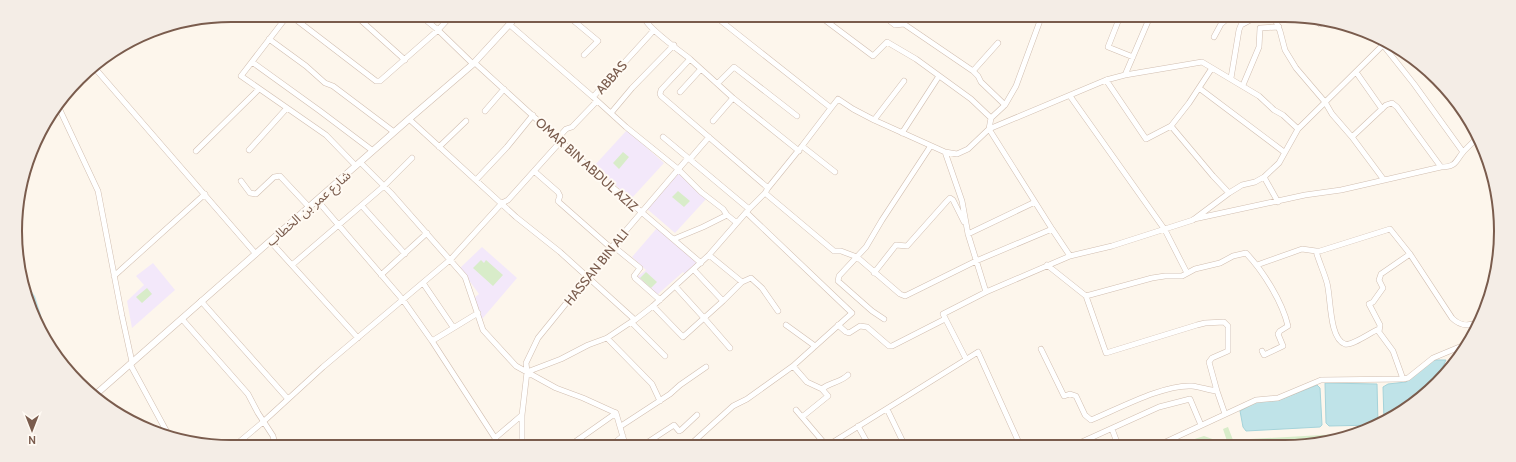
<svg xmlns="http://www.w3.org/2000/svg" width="1516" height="462" viewBox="0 0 1516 462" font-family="Cabin,'Noto Sans Arabic',sans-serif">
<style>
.education{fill:#f3e8fa}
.green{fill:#d8ecc9}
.water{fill:#bfe3e8;stroke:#a5d3da}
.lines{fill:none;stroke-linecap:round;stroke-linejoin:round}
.river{stroke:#bfe3e8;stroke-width:7}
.minor-casing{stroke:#d1beb0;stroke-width:6}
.tertiary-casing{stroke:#d1beb0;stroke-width:7}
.minor{stroke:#fff;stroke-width:5}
.tertiary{stroke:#fff;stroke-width:6}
.labels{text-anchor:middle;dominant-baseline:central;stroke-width:4;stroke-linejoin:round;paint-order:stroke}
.street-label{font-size:13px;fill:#7a5c4d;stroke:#fffaf3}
.rim{fill:none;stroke:#7a5c4d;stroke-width:2}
</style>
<rect width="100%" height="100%" fill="#fdf6ec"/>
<path class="education" d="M627 130 664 163 631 199 594 166Z
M677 172 707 198 675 233 646 208Z
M657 228 697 263 686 275 683 272 657 295 637 277 646 270 632 257Z
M482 247 517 278 482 319 474 298 479 294 460 268Z
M153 263 175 290 132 328 127 301 144 285 136 276Z"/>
<path class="green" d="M623 152 629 157 619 169 613 163Z
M678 191 690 201 684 207 672 197Z
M481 260 484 263 486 260 503 275 493 286 473 268Z
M646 272 657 282 651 288 640 278Z
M147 288 152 294 142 303 136 297Z
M1228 427 1233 440 1357 433 1313 445H1213L1227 441 1223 429Z
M1204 436 1218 441 1210 443 1211 445H1176Z"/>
<path class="water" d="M1432 360H1446L1434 385 1428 393 1384 421 1383 387 1388 384 1406 382Z
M1325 383 1377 384 1378 424 1376 425 1329 426 1326 423Z
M1317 385 1320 388 1322 425 1320 427 1246 431 1243 427 1240 411 1256 402 1279 400Z"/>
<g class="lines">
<path class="river" d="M22 282 32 298 42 330"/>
<g class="minor-casing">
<path id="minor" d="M288 15 241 76 326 135 356 166
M290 15 376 81H380L438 30 421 16
M355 15 405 60
M451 16 438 30 473 64
M568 16 598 41 584 55
M644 17C646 27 680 51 690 59
M716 17 831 108 838 99 853 109 874 120 945 152 957 154 968 149 989 129 991 118 971 99 916 59 887 42 873 56 821 17
M886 18 895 25 904 24 973 71 978 76 981 82 1005 105
M1119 19 1108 47 1133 57
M1275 19 1280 31 1285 50 1296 68 1325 102 1332 114 1352 137 1384 180
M1317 19 1320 24
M510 25 593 97
M654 30 593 97 626 127 678 169 701 192 723 209 727 215 737 223
M1214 37 1221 24 1227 19
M269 39 306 66 325 83 333 86 394 132
M1379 40 1414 84 1463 152
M252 62 320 111 373 151
M475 63 590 168 701 263
M93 66 256 254
M973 71 998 43
M1356 72 1382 109
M1125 75 1149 19
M1231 78 1239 30 1241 25 1252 19
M1106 80 1146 139 1171 126 1213 176 1229 193
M718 83 734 67 797 116
M1243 85 1259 47 1260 28 1279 27
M1199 88 1284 152
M680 92 701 69
M1070 96 1165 230 1187 273
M59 108 98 191 122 316 132 362
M485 111 504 89
M611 113 632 88 674 45
M991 118 1005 105 1016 86 1041 18
M409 119 516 217 560 252 635 320
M874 120 904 81
M713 121 733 98
M1171 126 1189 103 1212 68
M902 133 939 76
M663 137 749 209
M1352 137 1386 105 1392 103 1397 107 1441 167
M558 138 566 129 572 127 597 101
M802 146 835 172
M439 147 466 121
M249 150 286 109
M196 151 259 89
M945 152 962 201 968 234 986 292
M690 159 709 137
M360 162 391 193 465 277 483 330 516 366 556 388 583 398 616 413 625 444
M534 171 558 192 560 196 558 201 560 203 611 248
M1264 177 1278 202
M476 180 507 147 533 115
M241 181 250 193 256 194 274 177 280 176 309 207
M768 188 661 96 660 94 661 90 690 59 733 98 799 151
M765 193 834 251H841L857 257 900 294 905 296 976 261 1052 229
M317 200 403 300 432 341
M362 206 405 254
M747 213 852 313 793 366
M1194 219 1305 195 1341 190 1441 167C1457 167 1455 161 1464 151 1468 147 1472 143 1476 139
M968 234 1035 202
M674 239 703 227 727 215
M270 241 358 338
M613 246 640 268 634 276 635 278 660 300
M1316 251H1320L1390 229 1410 254 1452 318C1460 326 1468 327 1478 322
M709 255 742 282 751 278 762 288 778 311
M1070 256 1052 229 989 129 1106 80 1125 75 1202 62 1259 96 1274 110 1283 115 1298 129
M292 265 384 186 412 158
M1047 265 1086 296 1106 353 1197 325 1205 323 1224 322 1228 326V351L1212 358 1209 362 1217 391
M1257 265 1302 249 1316 251C1319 262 1324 272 1327 283 1331 297 1329 339 1345 344 1352 346 1371 332 1379 329
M694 270 723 301
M874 273 896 245 907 246 947 201 950 198 953 200 964 222
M381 275 427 233
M114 276 205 194
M423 283 453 327
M675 286 704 318 730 348
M1086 296 1152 278 1165 276H1182L1195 269 1220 263 1233 256 1246 253C1263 271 1282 301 1288 326L1280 331 1278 334 1283 346 1264 355 1262 351
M201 301 288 399
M653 306 683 337 723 301 742 282
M478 313 432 341 495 438 522 415
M182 319 248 394 258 413 273 436 274 440 272 443
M884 319 872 311 838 281 839 276 866 247 882 220 930 147
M631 322 665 356
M786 325 815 346
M838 325 846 332 849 333 860 326 867 327 889 346H892L945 319
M607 338 652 384 660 401
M1041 349 1064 396 1070 394 1076 396 1085 415 1091 420C1118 409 1164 384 1192 386 1200 387 1209 390 1217 391L1225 414
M966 359 943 314 986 292 1070 256 1112 246 1193 220 1229 193 1242 185 1255 182 1264 177 1279 163 1298 129 1385 43
M130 364 168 434
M527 372 561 359 588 345 607 338 631 322 635 320 653 306 709 255 749 209 765 193 768 188 802 146 831 108
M1403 379 1393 351 1379 332 1380 325 1369 304 1373 302 1383 288 1379 280 1381 274 1410 254
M822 389C830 382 840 383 848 375
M887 409 904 444
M796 410 825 444
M621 426 670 394 680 385 706 367
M858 426 868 444
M1112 429 1118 445
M238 443 263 422 323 367 451 259 502 203 508 200 561 141
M520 444 522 439V415L527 372 526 363 538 338 611 248 688 158
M572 444 616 413
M613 444 623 436
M645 444 674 425 679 431 681 430 697 415
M691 444 733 406 747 399 793 366 807 382 822 389 828 396 802 417
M830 444 978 352 1020 445
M1075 445 1159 407 1190 399 1201 425
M1159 445 1256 400 1278 398 1321 380 1403 379 1408 378 1433 358 1469 343"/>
</g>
<g class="tertiary-casing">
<path id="tertiary" d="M95 395 409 119 473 64 517 16"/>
</g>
<use href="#minor" class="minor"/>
<use href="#tertiary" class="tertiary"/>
</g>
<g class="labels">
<g class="street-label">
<text transform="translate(611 77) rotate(-48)">ABBAS</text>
<text transform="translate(587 164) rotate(42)">OMAR BIN ABDUL AZIZ</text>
<text transform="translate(308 208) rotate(-41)">شارع عمر بن الخطاب</text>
<text transform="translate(596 267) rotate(-51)">HASSAN BIN ALI</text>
</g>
</g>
<path d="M0 0H1516V462H0ZM231 22H1285A209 209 0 0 1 1494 231V231A209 209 0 0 1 1285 440H231A209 209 0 0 1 22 231V231A209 209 0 0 1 231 22Z" fill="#f4ede6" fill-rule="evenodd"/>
<path class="rim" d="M231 22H1285A209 209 0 0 1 1494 231V231A209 209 0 0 1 1285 440H231A209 209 0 0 1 22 231V231A209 209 0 0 1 231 22Z"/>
<g transform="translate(32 430) rotate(180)" stroke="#fffaf3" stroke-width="3" paint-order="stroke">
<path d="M0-3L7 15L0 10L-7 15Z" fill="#7a5c4d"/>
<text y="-6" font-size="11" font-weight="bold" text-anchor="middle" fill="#7a5c4d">N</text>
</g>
</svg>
